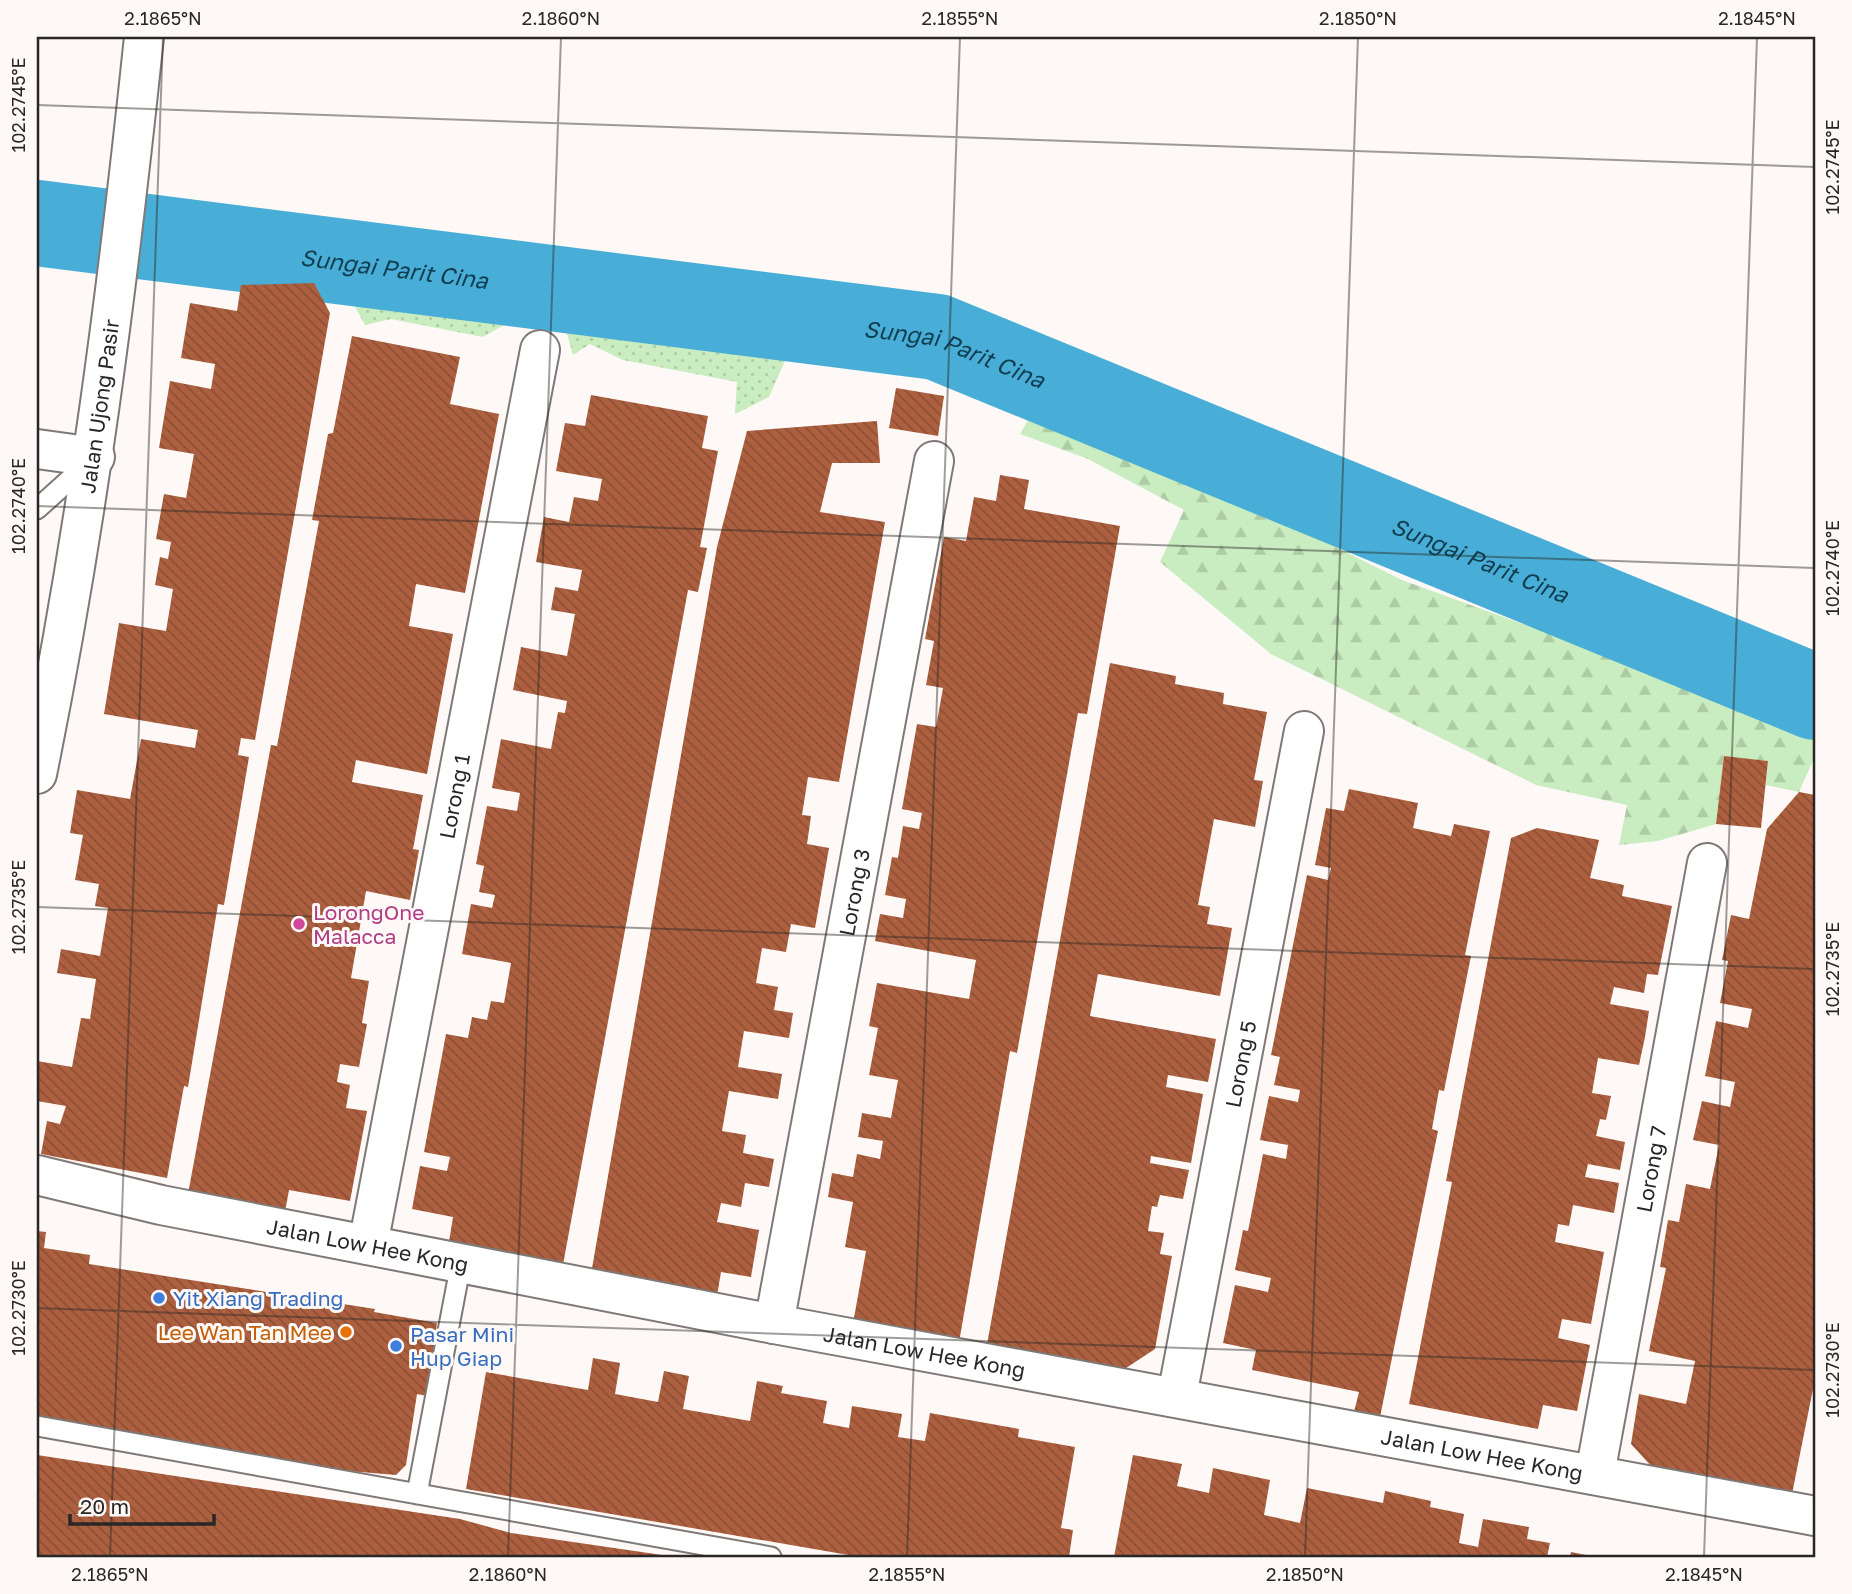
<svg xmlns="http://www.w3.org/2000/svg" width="1852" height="1594" viewBox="0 0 1852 1594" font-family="'Golos Text',sans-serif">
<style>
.grass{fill:url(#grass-dots)}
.forest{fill:url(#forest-firs)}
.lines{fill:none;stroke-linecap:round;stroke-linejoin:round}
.river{stroke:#48aed7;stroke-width:86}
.building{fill:url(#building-back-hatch)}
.service-casing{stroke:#7e7977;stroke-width:23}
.minor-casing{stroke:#7e7977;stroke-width:42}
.secondary-casing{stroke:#7e7977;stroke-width:42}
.service{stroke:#fff;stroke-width:19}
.minor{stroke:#fff;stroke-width:38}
.secondary{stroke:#fff;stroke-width:38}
.ticks{fill:none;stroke:#292726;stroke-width:2;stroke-opacity:0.45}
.hotel-dot{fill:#d1479c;stroke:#fef9f6;stroke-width:2.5}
.shop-dot{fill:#3f7fe0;stroke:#fef9f6;stroke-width:2.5}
.food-dot{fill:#e8710a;stroke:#fef9f6;stroke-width:2.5}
.labels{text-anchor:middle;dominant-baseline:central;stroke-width:6;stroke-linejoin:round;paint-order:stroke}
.street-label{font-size:21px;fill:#292726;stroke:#fef9f6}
.hotel-label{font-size:21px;fill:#b23c85;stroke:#fef9f6;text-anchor:start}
.shop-label{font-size:21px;fill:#366cbe;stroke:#fef9f6;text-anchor:start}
.food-label{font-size:21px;fill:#c56008;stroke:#fef9f6;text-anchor:end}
.water-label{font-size:23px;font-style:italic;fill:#113d4f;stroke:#fef9f6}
.neatline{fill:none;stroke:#292726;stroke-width:2.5}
.ticks-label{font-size:18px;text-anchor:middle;fill:#292726}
</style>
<defs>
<pattern id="grass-dots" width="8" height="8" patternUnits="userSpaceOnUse" patternTransform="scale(1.75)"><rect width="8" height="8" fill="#c9edc0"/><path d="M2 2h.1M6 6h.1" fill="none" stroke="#adcba5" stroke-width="1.8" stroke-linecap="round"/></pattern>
<pattern id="forest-firs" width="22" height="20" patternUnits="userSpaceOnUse" patternTransform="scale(1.75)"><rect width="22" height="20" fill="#c9edc0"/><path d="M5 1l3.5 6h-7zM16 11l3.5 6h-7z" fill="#adcba5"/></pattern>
<pattern id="building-back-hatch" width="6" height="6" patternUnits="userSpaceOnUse" patternTransform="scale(1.75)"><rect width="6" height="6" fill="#ad603f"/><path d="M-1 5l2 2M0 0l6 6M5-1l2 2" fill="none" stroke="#8d4f35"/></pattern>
</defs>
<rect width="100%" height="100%" fill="#fef9f6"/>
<path class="grass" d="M347 268 656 323 788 354 769 397 735 414 737 382 623 360 590 344 573 355 566 330C526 310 520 316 483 337L391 319 365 325 339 278Z"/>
<path class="forest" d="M1036 406 1155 457 1402 580 1815 731V756L1799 792 1766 785 1768 761 1724 757 1716 824 1658 841 1619 845 1627 805 1536 785 1271 654 1160 562 1184 510 1088 459 1020 434Z"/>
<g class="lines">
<path class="river" id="s1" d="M37 223 937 337 1815 697"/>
</g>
<path class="building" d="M314 283 330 313 255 740 241 738 238 755 249 757 224 905 218 904 188 1087 184 1086 167 1178 41 1154 47 1121 60 1124 66 1106 37 1101V1061L72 1067 81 1018 90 1019 96 979 57 973 61 949 100 956 108 908 95 906 99 884 75 880 83 835 70 833 77 790 130 799 141 739 195 748 198 730 104 714 119 623 166 631 173 589 155 585 160 557 168 559 171 542 156 539 164 494 186 498 194 454 159 448 170 381 211 389 215 364 181 358 190 303 237 311 241 285Z
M352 336 460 357 450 404 499 414 465 593 416 584 409 626 453 634 427 774 356 760 352 782 423 795 413 849 419 850 410 900 366 891 351 978 369 981 362 1023 367 1024 359 1067 340 1064 337 1082 350 1085 346 1108 367 1111 350 1201 289 1190 285 1212 188 1194 271 745 277 746 296 645 319 521 312 520 328 434 333 433Z
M896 388 944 396 938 436 889 428Z
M591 395 708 416 702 448 718 451 700 547 707 548 698 592 688 590 562 1270 448 1248 453 1217 412 1209 420 1166 447 1171 450 1157 424 1152 446 1034 468 1038 472 1017 487 1020 491 1001 504 1003 511 963 462 954 471 904 492 908 495 895 479 892 484 866 476 864 487 806 517 811 520 793 492 788 501 739 551 749 558 712 565 713 567 701 513 690 521 647 567 656 575 614 551 610 555 587 578 591 582 570 536 562 544 517 569 522 574 497 598 501 602 479 556 471 565 423 585 426Z
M877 421 880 463H832L820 512 885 522 839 782 808 777 802 815 811 816 807 844 829 848 815 928 791 924 786 952 762 948 756 983 778 987 774 1010 793 1013 789 1038 744 1031 738 1067 782 1074 778 1099 729 1091 722 1131 746 1135 743 1153 774 1159 769 1187 745 1183 741 1207 721 1203 717 1222 759 1230 751 1277 721 1272 716 1302 590 1280 717 547 747 431Z
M1000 475 1029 480 1024 509 1120 526 1087 714 1078 713 1017 1053 1010 1051 958 1348 852 1329 866 1251 845 1247 853 1202 828 1197 832 1173 853 1177 857 1154 880 1159 883 1141 858 1137 862 1113 891 1118 898 1080 869 1075 878 1028 869 1026 877 983 969 999 976 960 875 941 880 914 903 918 906 899 885 895 892 857 898 858 903 826 919 829 922 813 902 809 917 724 936 727 943 688 926 685 934 641 925 639 944 537 966 541 974 497 996 501Z
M1110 663 1176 676 1175 684 1224 693 1223 704 1267 712 1254 780 1263 781 1255 827 1214 819 1198 905 1210 907 1207 924 1232 928 1220 996 1098 974 1090 1016 1216 1039 1208 1082 1168 1075 1166 1087 1203 1094 1191 1163 1151 1156 1150 1163 1189 1170 1183 1199 1160 1195 1157 1207 1152 1206 1148 1231 1164 1233 1160 1254 1172 1256 1155 1349 1117 1374 986 1350Z
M1724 756 1768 761 1761 828 1716 824Z
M1349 789 1418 803 1413 828 1451 836 1454 824 1490 831 1465 955 1471 956 1444 1091 1439 1090 1432 1129 1438 1131 1379 1422 1353 1416 1359 1392 1252 1370 1256 1350 1223 1343 1235 1285 1268 1292 1271 1278 1235 1270 1243 1230 1248 1231 1263 1154 1286 1159 1288 1145 1260 1140 1269 1096 1298 1102 1300 1090 1274 1085 1280 1057 1271 1055 1307 875 1328 880 1331 868 1315 865 1326 808 1344 811Z
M1799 792 1815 795V1379L1790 1504 1663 1479 1631 1444 1639 1394 1686 1404 1695 1361 1649 1351 1666 1268 1660 1267 1668 1220 1679 1222 1686 1184 1710 1189 1719 1145 1693 1140 1702 1101 1730 1107 1735 1082 1705 1076 1716 1021 1748 1028 1752 1009 1720 1003 1728 961 1722 960 1731 915 1749 919 1767 829Z
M1537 828 1599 840 1590 878 1624 885 1622 896 1672 906 1658 975 1647 974 1644 993 1614 987 1610 1004 1649 1011 1645 1037 1639 1065 1598 1058 1592 1093 1611 1096 1606 1120 1600 1119 1596 1136 1625 1142 1620 1170 1588 1164 1585 1177 1619 1183 1614 1213 1573 1205 1569 1226 1558 1224 1555 1242 1604 1252 1591 1324 1562 1319 1558 1338 1590 1345 1577 1411 1543 1405 1538 1429 1409 1404 1452 1182 1446 1181 1511 838Z
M37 1231 46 1232 44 1248 90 1255 89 1264 375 1309 374 1312 437 1323 427 1396 417 1394 406 1465 396 1475 349 1471 37 1422Z
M593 1358 620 1363 615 1394 658 1402 664 1371 689 1376 683 1409 750 1421 757 1381 783 1386 781 1393 827 1401 823 1423 849 1428 852 1406 902 1414 898 1437 925 1441 930 1413 1019 1429 1018 1437 1075 1447 1061 1528 1073 1530 1069 1557H860L466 1489 486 1372 588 1390Z
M37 1455 460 1519 511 1533 676 1557H37Z
M1133 1455 1182 1464 1177 1486 1209 1493 1213 1468 1270 1480 1264 1515 1300 1523 1307 1488 1383 1503 1385 1491 1431 1501 1430 1507 1464 1514 1459 1543 1478 1547 1483 1519 1529 1527 1527 1539 1550 1543 1547 1557H1114Z
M1571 1552 1591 1556V1557H1570Z"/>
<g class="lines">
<g class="service-casing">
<path id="service" d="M37 509 88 463
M37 1426 771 1557
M417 1494 461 1263"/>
</g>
<g class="minor-casing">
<g id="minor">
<path d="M37 449 95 457"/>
<path id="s2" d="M37 1175 161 1205 774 1324 1815 1516"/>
<path id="s3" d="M368 1245 540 350"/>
<path id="s4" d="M774 1324 934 461"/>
<path id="s5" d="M1177 1396 1304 731"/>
<path id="s6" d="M1595 1474 1707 863"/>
</g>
</g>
<g class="secondary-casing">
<g id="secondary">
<path id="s7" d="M37 774C87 528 118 286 144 37"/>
</g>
</g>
<use href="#service" class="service"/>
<use href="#minor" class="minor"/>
<use href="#secondary" class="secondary"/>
</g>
<path class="ticks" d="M37 105 1815 167M37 506 1815 568M37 907 1815 969M37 1308 1815 1370M110 1557 163 37M508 1557 561 37M907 1557 960 37M1305 1557 1358 37M1704 1557 1757 37"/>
<circle class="hotel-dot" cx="299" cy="924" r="7"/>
<g class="shop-dot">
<circle cx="159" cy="1298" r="7"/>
<circle cx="396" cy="1346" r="7"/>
</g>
<circle class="food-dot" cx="346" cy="1332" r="7"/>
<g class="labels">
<g class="street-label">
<text stroke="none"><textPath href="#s7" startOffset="373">Jalan Ujong Pasir</textPath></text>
<text stroke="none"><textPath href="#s3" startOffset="457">Lorong 1</textPath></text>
<text stroke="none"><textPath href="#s4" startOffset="439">Lorong 3</textPath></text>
<text stroke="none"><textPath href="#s5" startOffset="338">Lorong 5</textPath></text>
<text stroke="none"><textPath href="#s6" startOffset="310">Lorong 7</textPath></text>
<text stroke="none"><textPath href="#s2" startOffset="338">Jalan Low Hee Kong</textPath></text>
<text stroke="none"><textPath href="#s2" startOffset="905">Jalan Low Hee Kong</textPath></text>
<text stroke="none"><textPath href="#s2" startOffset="1472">Jalan Low Hee Kong</textPath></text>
</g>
<g class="hotel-label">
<text x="313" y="912">LorongOne<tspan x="313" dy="24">Malacca</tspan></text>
</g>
<g class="shop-label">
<text x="173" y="1298">Yit Xiang Trading</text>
<text x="410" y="1334">Pasar Mini<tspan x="410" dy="24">Hup Giap</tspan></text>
</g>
<g class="food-label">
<text x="332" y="1332">Lee Wan Tan Mee</text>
</g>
<g class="water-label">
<text stroke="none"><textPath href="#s1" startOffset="360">Sungai Parit Cina</textPath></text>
<text stroke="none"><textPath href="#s1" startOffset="928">Sungai Parit Cina</textPath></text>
<text stroke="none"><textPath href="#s1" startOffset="1494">Sungai Parit Cina</textPath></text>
</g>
</g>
<rect width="1852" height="1594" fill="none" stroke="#fef9f6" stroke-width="77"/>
<path d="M70 1514v10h144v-10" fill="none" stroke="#292726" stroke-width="3.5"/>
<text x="80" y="1514" font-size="21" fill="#292726" stroke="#fef9f6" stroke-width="5" paint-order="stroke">20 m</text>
<rect x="38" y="38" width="1776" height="1518" class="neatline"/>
<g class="ticks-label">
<text x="163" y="25">2.1865°N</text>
<text x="561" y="25">2.1860°N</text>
<text x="960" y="25">2.1855°N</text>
<text x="1358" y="25">2.1850°N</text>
<text x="1757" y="25">2.1845°N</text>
<text transform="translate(19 105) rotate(-90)" y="6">102.2745°E</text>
<text transform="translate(1833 167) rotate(-90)" y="6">102.2745°E</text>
<text transform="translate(19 506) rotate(-90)" y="6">102.2740°E</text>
<text transform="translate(1833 568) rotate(-90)" y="6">102.2740°E</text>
<text transform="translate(19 907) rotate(-90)" y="6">102.2735°E</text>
<text transform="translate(1833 969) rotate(-90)" y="6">102.2735°E</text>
<text transform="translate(19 1308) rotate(-90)" y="6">102.2730°E</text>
<text transform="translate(1833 1370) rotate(-90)" y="6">102.2730°E</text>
<text x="110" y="1581">2.1865°N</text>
<text x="508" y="1581">2.1860°N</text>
<text x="907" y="1581">2.1855°N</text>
<text x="1305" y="1581">2.1850°N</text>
<text x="1704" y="1581">2.1845°N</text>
</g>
</svg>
